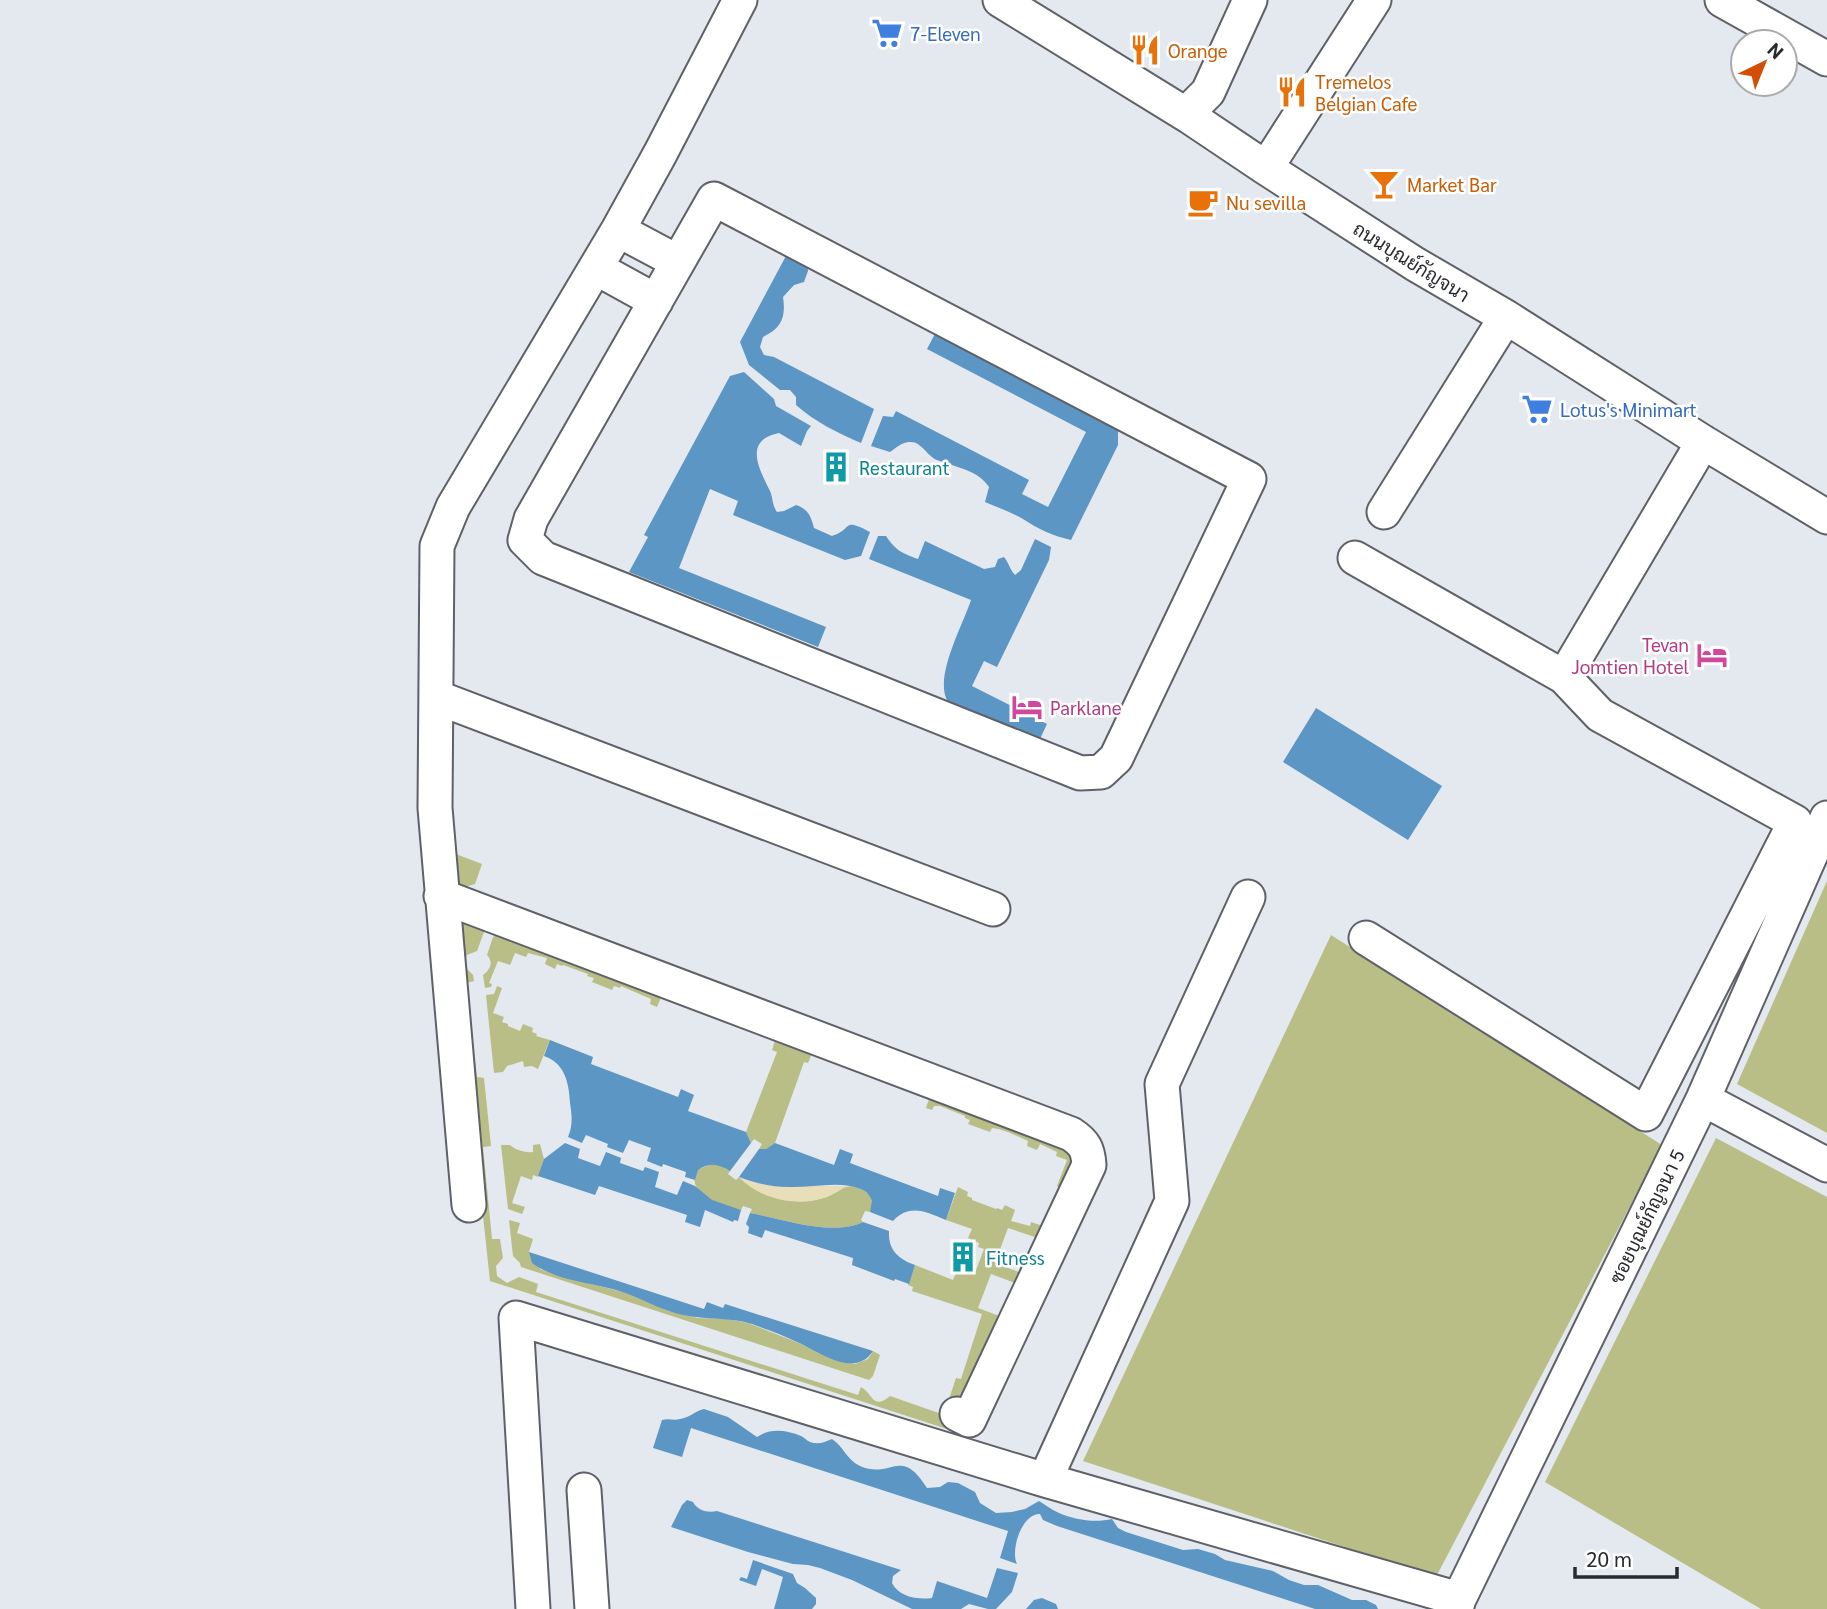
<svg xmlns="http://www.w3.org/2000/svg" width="1827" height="1609" viewBox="0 0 1827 1609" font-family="Georgia,Sarabun,serif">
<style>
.green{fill:#b9be87}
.sand{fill:#e8deb9}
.water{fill:#5c96c4}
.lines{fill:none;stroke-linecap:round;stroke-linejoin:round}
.minor-casing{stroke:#5e6167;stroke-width:37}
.minor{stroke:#fff;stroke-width:33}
.labels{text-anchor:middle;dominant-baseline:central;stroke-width:5;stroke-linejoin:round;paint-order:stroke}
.shop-label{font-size:19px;fill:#366cbe;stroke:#fff;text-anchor:start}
.food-label{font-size:19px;fill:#c56008;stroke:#fff;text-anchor:start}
.street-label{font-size:19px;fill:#292a2d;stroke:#fff}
.culture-label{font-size:19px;fill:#0d838f;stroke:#fff;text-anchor:start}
.hotel-label{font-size:19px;fill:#b23c85;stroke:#fff;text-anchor:end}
</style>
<rect width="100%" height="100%" fill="#e4e8ef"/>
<path class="green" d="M445 850 482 864 475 884 465 887 455 883Z
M1827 881V1133L1737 1084Z
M464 920 482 927 484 932 477 951 467 955 465 960 466 968 473 975 474 981 466 983 477 1077 484 1078 491 1146 483 1147 492 1239H500L503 1258 496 1266 497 1276 507 1283 519 1277 538 1284 536 1292 858 1395 861 1387C873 1393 872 1411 890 1396L953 1418 955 1420 950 1430 490 1281 452 927 455 923Z
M498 934 662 995 657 1007 650 1004 651 999 621 986 620 988 614 986 612 990 592 982 594 978 587 976 588 974 563 965 562 966 557 964 555 969 545 964 547 958 528 953 526 957 515 953 510 965 498 961 489 983 492 984 491 987 485 988 483 975C490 970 494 962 487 955L493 937Z
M1331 935 1662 1145 1436 1577 1083 1461Z
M497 986 502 988 493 1013 504 1017 502 1022 508 1024V1026L520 1031 523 1024 533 1028 532 1032 537 1034 536 1036 550 1040 538 1069 532 1066 524 1067 523 1061 507 1066 503 1072 494 1073 486 995 494 994Z
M776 1037 813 1051 808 1063 804 1062 775 1143 766 1149H759L762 1144 754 1139 751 1143 746 1132 777 1052 772 1050Z
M930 1096 1069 1148 1074 1156 1061 1190H1059V1187L1057 1186 1067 1160 1056 1156 1057 1152 1040 1144 1037 1150 1027 1146 1028 1141C1017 1136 1004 1129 992 1128L990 1132 968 1124 970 1120 965 1118V1116L940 1106H934L932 1110 926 1108Z
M1716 1138 1827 1197V1609H1761L1545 1482Z
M540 1144 544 1159 538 1177 533 1175 532 1180 521 1176 512 1203 525 1207 522 1214 508 1209 501 1145H510C515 1150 526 1153 533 1152V1145Z
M711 1164 720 1165 730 1171 728 1174 736 1180 739 1177C760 1199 798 1207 826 1197 833 1195 839 1188 846 1187 855 1184 871 1191 872 1202 873 1205 871 1209 870 1212L865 1211 861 1220 863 1222C833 1237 782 1219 750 1213L752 1209 743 1206 741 1210C727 1206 703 1201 696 1186 693 1181 696 1175 697 1170Z
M958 1187 968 1192 967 1196 972 1198V1200L996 1209 997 1208 1002 1210 1005 1205 1015 1210 1011 1221 1030 1226 1031 1222 1043 1226 1052 1200H1054L1057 1194 1059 1195 1038 1238 1008 1228 995 1263 1019 1272 1015 1283 991 1274 978 1308 1002 1317 959 1408 947 1405 956 1378 961 1379 982 1314 912 1291 913 1287 908 1285 915 1265 953 1280 957 1270 968 1274 970 1272 975 1273 984 1249 978 1247 979 1243 968 1238 972 1229 946 1220Z
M509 1220 520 1223 517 1233 533 1239 529 1252 540 1269 550 1273 630 1294 668 1311 698 1318 728 1319 748 1323 799 1343 820 1354 855 1364 868 1359 873 1351 880 1355 873 1376 869 1380 521 1267 520 1263 513 1256Z"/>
<path class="sand" d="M739 1177 752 1182 771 1186H847C840 1190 834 1194 827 1197 797 1208 760 1199 739 1177Z"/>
<path class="water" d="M787 254 807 262 808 271 804 282 794 285 783 297C786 317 782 328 763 337L760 347 764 355 774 357 874 409 861 443C838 433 815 422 796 405V397L790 390H780L749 365 740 342Z
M938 328 1118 427V445L1071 540C1053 536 1038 529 1023 519 1011 512 997 507 985 502L989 487C978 470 955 467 937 460 927 456 921 441 910 442 902 442 896 448 890 452L871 446 883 416 893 417 896 411 1029 480 1022 494 1048 507 1086 432 927 349Z
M744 372 774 399 776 406 811 426 807 431 801 446 779 433C743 440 759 469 770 491 773 498 772 505 777 512L784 511 796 505C808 509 811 516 814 528L832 536C854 529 841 517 870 532L861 556 845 560 733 515 738 501 710 489 679 568 826 627 818 647 629 572 648 537 644 535 730 376Z
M878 536H886C896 551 902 553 918 559L925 541 984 569 995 567 998 559 1004 557C1009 563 1010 570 1015 575L1021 570 1035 539 1051 547 1049 560 997 667 984 661 972 686 1047 724 1040 739 948 702C933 678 963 625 971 600L869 559Z
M1316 708 1442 786 1408 840 1283 762Z
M550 1040 593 1057 591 1064 678 1097 681 1089 694 1095 688 1111 746 1132 751 1143 730 1171C718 1164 710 1162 698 1170L695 1180 685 1177 686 1172 663 1164 662 1167 647 1161 651 1148 629 1140 623 1153 607 1147 608 1144 586 1135 582 1143 568 1137C573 1125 572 1116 570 1103 569 1083 565 1063 544 1056Z
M565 1143 580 1149 578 1158 600 1166 606 1152 621 1158 620 1163 643 1171 645 1167 659 1172 655 1187 677 1195 683 1181 695 1186 712 1200 741 1210 738 1221 734 1220 733 1222 705 1210 700 1227 685 1222 687 1215 599 1186 595 1195 538 1176 544 1159Z
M775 1143 834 1165 840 1149 853 1154 850 1163 938 1196 940 1188 955 1193 946 1220C926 1212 910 1203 893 1221L870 1212 872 1201C870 1196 867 1191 861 1189 840 1180 811 1188 788 1187 771 1187 755 1183 739 1177L759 1149H766Z
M750 1213C783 1219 832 1237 863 1222L889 1231C888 1250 898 1259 915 1265L909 1284 895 1279 894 1281 852 1265 853 1258 765 1230 762 1238 748 1233 749 1227 746 1224Z
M529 1252 704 1309 707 1302 723 1308 725 1304 873 1351C855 1379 819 1352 797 1342 783 1335 768 1330 752 1324 730 1317 706 1320 683 1315 663 1311 647 1301 628 1294 597 1282 559 1283 532 1263Z
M704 1409 728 1417 757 1437C770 1428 786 1430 801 1436 804 1437 807 1441 810 1442 818 1445 825 1442 832 1439 843 1446 847 1460 860 1466 892 1480 900 1445 927 1488L940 1487 948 1482 958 1483 975 1492 980 1503 996 1513 1012 1512 1025 1509 1039 1501C1046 1505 1052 1510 1059 1513 1075 1520 1095 1523 1112 1519L1118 1528 1126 1532 1183 1550 1198 1549 1215 1554 1225 1560 1273 1571 1289 1580 1304 1585H1318L1352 1600H1366L1376 1605 1378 1609H1315L1057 1526 1043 1520 1040 1514C1022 1513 1010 1550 1017 1564L1000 1558 1008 1531 691 1428 682 1457 653 1448 662 1420C669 1418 674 1421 680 1419 689 1418 695 1411 704 1409Z
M687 1500 693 1502C698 1511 708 1513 717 1511L901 1570 893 1576 892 1583C899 1597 918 1600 932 1598L937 1581 987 1598 997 1568 1018 1573 1012 1592 996 1609H988L969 1604 961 1609H912L852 1580 820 1568 808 1565 793 1564 748 1552 671 1527 682 1505Z
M753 1560 793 1574 797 1583 805 1588 816 1598V1604L812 1609H774L783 1577 762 1569 756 1586 739 1580 741 1577 747 1579Z
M1042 1598 1056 1604 1058 1609H1026L1034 1600Z"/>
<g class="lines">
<g class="minor-casing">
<path id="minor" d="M1000 0 1190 117 1266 168 1415 264 1506 317 1703 442 1827 517
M1722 0 1827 59
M1186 114 1208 92 1250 0
M1266 168 1374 0
M714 199 1249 479 1116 758 1101 772 1080 773 543 558 525 540 531 519Z
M618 230 678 262
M596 268 656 301
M1384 512 1506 317
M1355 558 1564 677 1600 715 1795 822 1646 1114 1366 938
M1564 677 1703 442
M436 697 993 909
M441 896 1071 1134C1085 1143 1088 1150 1089 1165L969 1420 957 1414
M1703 1099 1827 1165
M469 1205 435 808 437 546 453 507 618 230 660 154 740 0
M1045 1480 1172 1201 1162 1084 1248 897
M584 1490 592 1609
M533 1609 516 1318 1045 1480 1459 1599
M1456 1609 1459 1599 1703 1099 1827 818"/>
</g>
<use href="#minor" class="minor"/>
</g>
<defs>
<g id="supermarket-bare" transform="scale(2.415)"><path d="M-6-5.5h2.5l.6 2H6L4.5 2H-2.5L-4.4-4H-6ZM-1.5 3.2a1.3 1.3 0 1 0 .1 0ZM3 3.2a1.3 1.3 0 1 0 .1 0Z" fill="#3f7fe0" stroke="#fff" stroke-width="2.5" paint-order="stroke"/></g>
<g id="restaurant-bare" transform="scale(2.415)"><path d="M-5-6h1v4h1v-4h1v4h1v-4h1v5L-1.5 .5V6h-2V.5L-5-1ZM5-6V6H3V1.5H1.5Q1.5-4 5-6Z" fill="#e8710a" stroke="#fff" stroke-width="2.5" paint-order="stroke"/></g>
<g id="bar-bare" transform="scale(2.415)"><path d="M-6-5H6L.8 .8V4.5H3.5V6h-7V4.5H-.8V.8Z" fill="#e8710a" stroke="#fff" stroke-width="2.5" paint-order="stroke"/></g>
<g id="cafe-bare" transform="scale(2.415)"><path d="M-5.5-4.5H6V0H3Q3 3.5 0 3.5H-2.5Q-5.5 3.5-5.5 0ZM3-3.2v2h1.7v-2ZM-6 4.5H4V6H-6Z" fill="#e8710a" stroke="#fff" stroke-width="2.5" paint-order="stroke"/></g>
<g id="building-bare" transform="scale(2.415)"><path d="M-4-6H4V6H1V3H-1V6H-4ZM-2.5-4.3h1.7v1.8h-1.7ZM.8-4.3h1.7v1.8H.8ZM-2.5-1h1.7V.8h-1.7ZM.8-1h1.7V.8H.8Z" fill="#0f9aa8" stroke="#fff" stroke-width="2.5" paint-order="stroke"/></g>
<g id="hotel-bare" transform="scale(2.415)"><path d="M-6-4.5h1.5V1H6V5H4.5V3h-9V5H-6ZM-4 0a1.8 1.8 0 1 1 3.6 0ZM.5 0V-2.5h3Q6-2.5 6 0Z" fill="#d1479c" stroke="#fff" stroke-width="2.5" paint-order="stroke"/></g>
</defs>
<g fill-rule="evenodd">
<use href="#supermarket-bare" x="887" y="33"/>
<use href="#restaurant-bare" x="1145" y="50"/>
<use href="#restaurant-bare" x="1292" y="92"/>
<use href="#bar-bare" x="1384" y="184"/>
<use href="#cafe-bare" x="1203" y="202"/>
<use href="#supermarket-bare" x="1537" y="409"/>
<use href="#building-bare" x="836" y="467"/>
<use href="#hotel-bare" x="1712" y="655"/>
<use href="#hotel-bare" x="1027" y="707"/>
<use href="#building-bare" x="963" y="1257"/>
</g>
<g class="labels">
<g class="shop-label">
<text x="910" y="33">7-Eleven</text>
<text x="1560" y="409">Lotus's Minimart</text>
</g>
<g class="food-label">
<text x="1168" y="50">Orange</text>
<text x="1315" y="81">Tremelos<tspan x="1315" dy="22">Belgian Cafe</tspan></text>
<text x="1407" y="184">Market Bar</text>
<text x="1226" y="202">Nu sevilla</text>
</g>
<g class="street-label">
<text transform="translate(1412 261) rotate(32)">ถนนบุณย์กัญจนา</text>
<text transform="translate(1646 1216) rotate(-64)">ซอยบุณย์กัญจนา 5</text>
</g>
<g class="culture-label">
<text x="859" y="467">Restaurant</text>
<text x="986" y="1257">Fitness</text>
</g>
<g class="hotel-label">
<text x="1689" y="644">Tevan<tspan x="1689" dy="22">Jomtien Hotel</tspan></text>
<text x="1050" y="707" text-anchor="start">Parklane</text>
</g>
</g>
<g transform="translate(1764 63) rotate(43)"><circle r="33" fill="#ffffff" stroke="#a9aaab" stroke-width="2"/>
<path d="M0-5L12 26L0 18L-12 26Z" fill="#d34e04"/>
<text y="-10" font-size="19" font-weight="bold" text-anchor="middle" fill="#292a2d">N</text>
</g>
<path d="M1575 1567v10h102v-10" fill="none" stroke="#292a2d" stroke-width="3.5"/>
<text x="1586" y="1567" font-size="21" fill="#292a2d" stroke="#ffffff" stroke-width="5" paint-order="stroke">20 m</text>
</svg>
